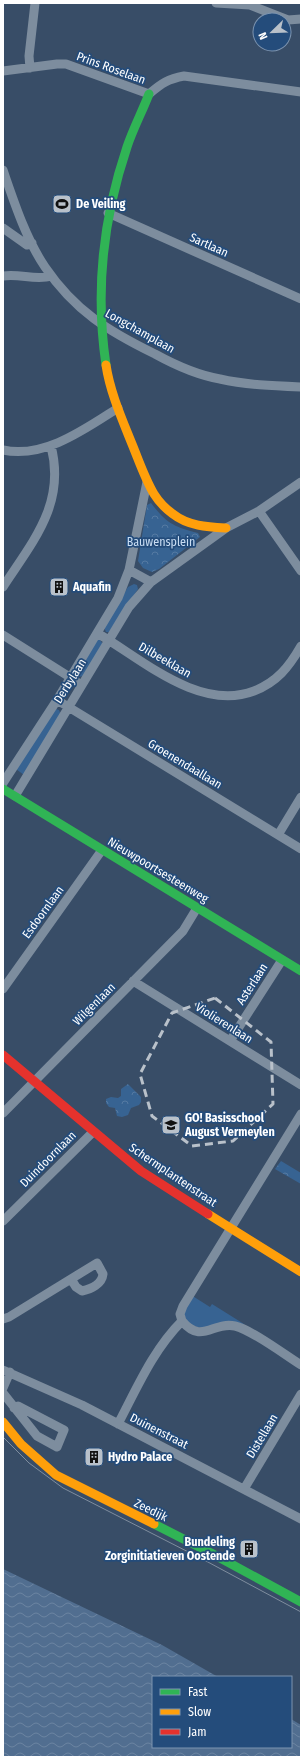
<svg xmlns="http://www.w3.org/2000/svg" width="304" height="1760" viewBox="0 0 304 1760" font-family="'Fira Sans Condensed',sans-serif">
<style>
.green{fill:#376392}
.park{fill:url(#park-crowns)}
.water{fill:url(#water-waves)}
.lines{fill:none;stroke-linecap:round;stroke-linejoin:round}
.street{stroke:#7d8d9e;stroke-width:9}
.fast{stroke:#30b455;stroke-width:9}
.slow{stroke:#ff9f0a;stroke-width:9}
.jam{stroke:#e5322d;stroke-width:9}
.tram{stroke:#7f8d9e;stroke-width:1}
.marked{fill:none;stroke:#b9c1ca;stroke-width:3;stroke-dasharray:8 5;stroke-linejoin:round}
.labels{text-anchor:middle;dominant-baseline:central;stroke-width:3.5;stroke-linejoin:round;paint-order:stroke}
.street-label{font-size:12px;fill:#fff;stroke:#244c7b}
.poi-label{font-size:12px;font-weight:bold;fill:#fff;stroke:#244c7b;text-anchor:start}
.park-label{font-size:12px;fill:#cadef4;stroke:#244c7b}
</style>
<defs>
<pattern id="park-crowns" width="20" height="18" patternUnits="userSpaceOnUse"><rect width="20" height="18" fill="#376392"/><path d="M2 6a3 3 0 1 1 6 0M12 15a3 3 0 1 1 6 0" fill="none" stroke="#557aa2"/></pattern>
<pattern id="water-waves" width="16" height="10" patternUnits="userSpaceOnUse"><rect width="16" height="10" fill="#516e90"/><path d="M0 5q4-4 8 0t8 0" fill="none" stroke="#6b84a1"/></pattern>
</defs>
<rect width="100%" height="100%" fill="#384d67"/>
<path class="green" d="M134 584 137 585 138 589 109 632H106L104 627 128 587Z
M97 640H100L103 644 84 676 77 677 76 675Z
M56 709 59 710 61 715 24 775 16 769Z
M191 1295 210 1307 212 1304 244 1324 242 1327 205 1329 189 1325 183 1313Z"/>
<path class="park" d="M151 503C166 523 174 527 198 533L200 537 159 569 152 572 143 568 138 561 147 505Z
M128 1084 141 1097V1102L139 1105 131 1108 128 1115 122 1117 117 1116 115 1108 109 1107 106 1103V1099L111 1097 118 1098 121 1096V1089Z
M281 1161 301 1173V1184L275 1169Z"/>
<path class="water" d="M3 1569 162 1645 218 1677H153V1747H291V1719L301 1725V1757H3Z"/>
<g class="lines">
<path class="street" d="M216 3 250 5 288 20 301 19
M30 68 29 56 35 3
M3 71 57 64H66L149 94C162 83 168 79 184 76L301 92
M3 170C14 202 26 239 45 267 75 311 108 331 155 354 175 365 197 375 220 379 246 385 274 386 301 387
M108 213 301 299
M3 228 27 245 32 243
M3 276C19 273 36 281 51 276
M3 450C44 459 85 429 118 408
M147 482 129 570 151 582 226 528 259 511 301 482
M259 511 301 571
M3 587C33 541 66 504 51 446
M97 633C142 659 199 712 254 691 277 682 289 667 301 646
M3 635 76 681
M57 700 301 849
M3 783 57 700 97 633 118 598 129 570
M15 796 129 607 151 582
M278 835 301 797
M133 981 301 1085
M3 989 102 850
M230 1041 282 960
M3 1113 183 931 197 908
M3 1221 93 1132
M3 1319 9 1317 97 1263 103 1274C102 1284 91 1289 82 1291L76 1287 71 1279
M182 1321C202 1345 213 1321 235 1326 252 1330 285 1355 301 1365
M3 1370 82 1405 301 1519
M3 1388 10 1372
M3 1393 37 1436 57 1447 64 1430 18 1406 14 1408
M118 1424C137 1388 153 1350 182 1321L180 1314 183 1306 301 1114
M244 1489 301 1394"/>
<path class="fast" d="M106 365C95 291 103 218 127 147 133 129 142 112 149 94
M3 789 301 971
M154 1524 211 1553 301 1602"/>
<path class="slow" d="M106 365C110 392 122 419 132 444 139 461 145 479 154 494 159 502 166 509 173 514 188 526 208 527 226 528
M208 1214 301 1272
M3 1422 21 1444 56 1475 154 1524"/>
<path class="jam" d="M3 1055 141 1171 208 1214"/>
<path class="tram" d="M3 1437 29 1463 63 1488 206 1561 301 1612"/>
</g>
<path class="marked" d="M215 998 271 1042 273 1104 233 1141 192 1146 152 1116 140 1074 172 1013Z"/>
<defs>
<g id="stadium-square" transform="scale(1)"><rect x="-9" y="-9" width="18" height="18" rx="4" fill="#b9c1ca" stroke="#244c7b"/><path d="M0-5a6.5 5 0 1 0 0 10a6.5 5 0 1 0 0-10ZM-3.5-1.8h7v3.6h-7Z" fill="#111"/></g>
<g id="building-square" transform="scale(1)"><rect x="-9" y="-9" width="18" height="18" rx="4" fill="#b9c1ca" stroke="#244c7b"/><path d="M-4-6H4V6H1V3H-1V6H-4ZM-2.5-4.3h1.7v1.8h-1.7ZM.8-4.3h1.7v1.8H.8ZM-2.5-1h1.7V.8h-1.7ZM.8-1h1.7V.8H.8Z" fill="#111"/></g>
<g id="school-square" transform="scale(1)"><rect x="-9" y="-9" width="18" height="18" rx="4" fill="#b9c1ca" stroke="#244c7b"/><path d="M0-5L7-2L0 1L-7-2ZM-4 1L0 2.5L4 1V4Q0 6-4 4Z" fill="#111"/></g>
</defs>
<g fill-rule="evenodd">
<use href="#stadium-square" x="62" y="204"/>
<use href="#building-square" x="59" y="587"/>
<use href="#school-square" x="171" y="1125"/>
<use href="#building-square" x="94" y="1457"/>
<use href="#building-square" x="249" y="1549"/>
</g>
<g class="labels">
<g class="street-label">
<text transform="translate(111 68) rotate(20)">Prins Roselaan</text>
<text transform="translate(209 245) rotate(24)">Sartlaan</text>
<text transform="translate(140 331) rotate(29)">Longchamplaan</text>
<text transform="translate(165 660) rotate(30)">Dilbeeklaan</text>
<text transform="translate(70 681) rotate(-58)">Derbylaan</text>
<text transform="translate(185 764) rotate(31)">Groenendaallaan</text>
<text transform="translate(158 870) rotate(31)">Nieuwpoortsesteenweg</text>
<text transform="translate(43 912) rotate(-54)">Esdoornlaan</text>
<text transform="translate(252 984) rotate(-57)">Asterlaan</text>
<text transform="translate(94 1004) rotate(-45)">Wilgenlaan</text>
<text transform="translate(224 1023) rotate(32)">Violierenlaan</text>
<text transform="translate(48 1159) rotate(-45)">Duindoornlaan</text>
<text transform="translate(173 1175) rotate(34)">Schermplantenstraat</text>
<text transform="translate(159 1431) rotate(27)">Duinenstraat</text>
<text transform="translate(262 1436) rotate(-59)">Distellaan</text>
<text transform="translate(151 1510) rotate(26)">Zeedijk</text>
</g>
<g class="poi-label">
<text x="76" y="204">De Veiling</text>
<text x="73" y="587">Aquafin</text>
<text x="185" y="1118">GO! Basisschool<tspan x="185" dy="14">August Vermeylen</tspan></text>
<text x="108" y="1457">Hydro Palace</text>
<text x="235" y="1542" text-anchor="end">Bundeling<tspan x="235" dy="14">Zorginitiatieven Oostende</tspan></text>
</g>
<g class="park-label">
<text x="161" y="542">Bauwensplein</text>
</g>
</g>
<rect width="304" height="1760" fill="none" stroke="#ffffff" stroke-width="8"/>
<rect x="152" y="1676" width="140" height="72" fill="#244c7b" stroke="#7c94b0"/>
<rect x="160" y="1689" width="20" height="6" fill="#30b455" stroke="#7c94b0"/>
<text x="188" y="1696" font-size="12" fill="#ffffff">Fast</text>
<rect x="160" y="1709" width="20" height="6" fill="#ff9f0a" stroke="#7c94b0"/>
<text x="188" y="1716" font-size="12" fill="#ffffff">Slow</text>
<rect x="160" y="1729" width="20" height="6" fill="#e5322d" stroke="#7c94b0"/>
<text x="188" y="1736" font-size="12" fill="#ffffff">Jam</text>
<g transform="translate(272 32) rotate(247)"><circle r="19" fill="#244c7b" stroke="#7c94b0"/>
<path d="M0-3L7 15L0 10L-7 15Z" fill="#b9c1ca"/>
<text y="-6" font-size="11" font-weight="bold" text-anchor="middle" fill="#ffffff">N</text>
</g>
</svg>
